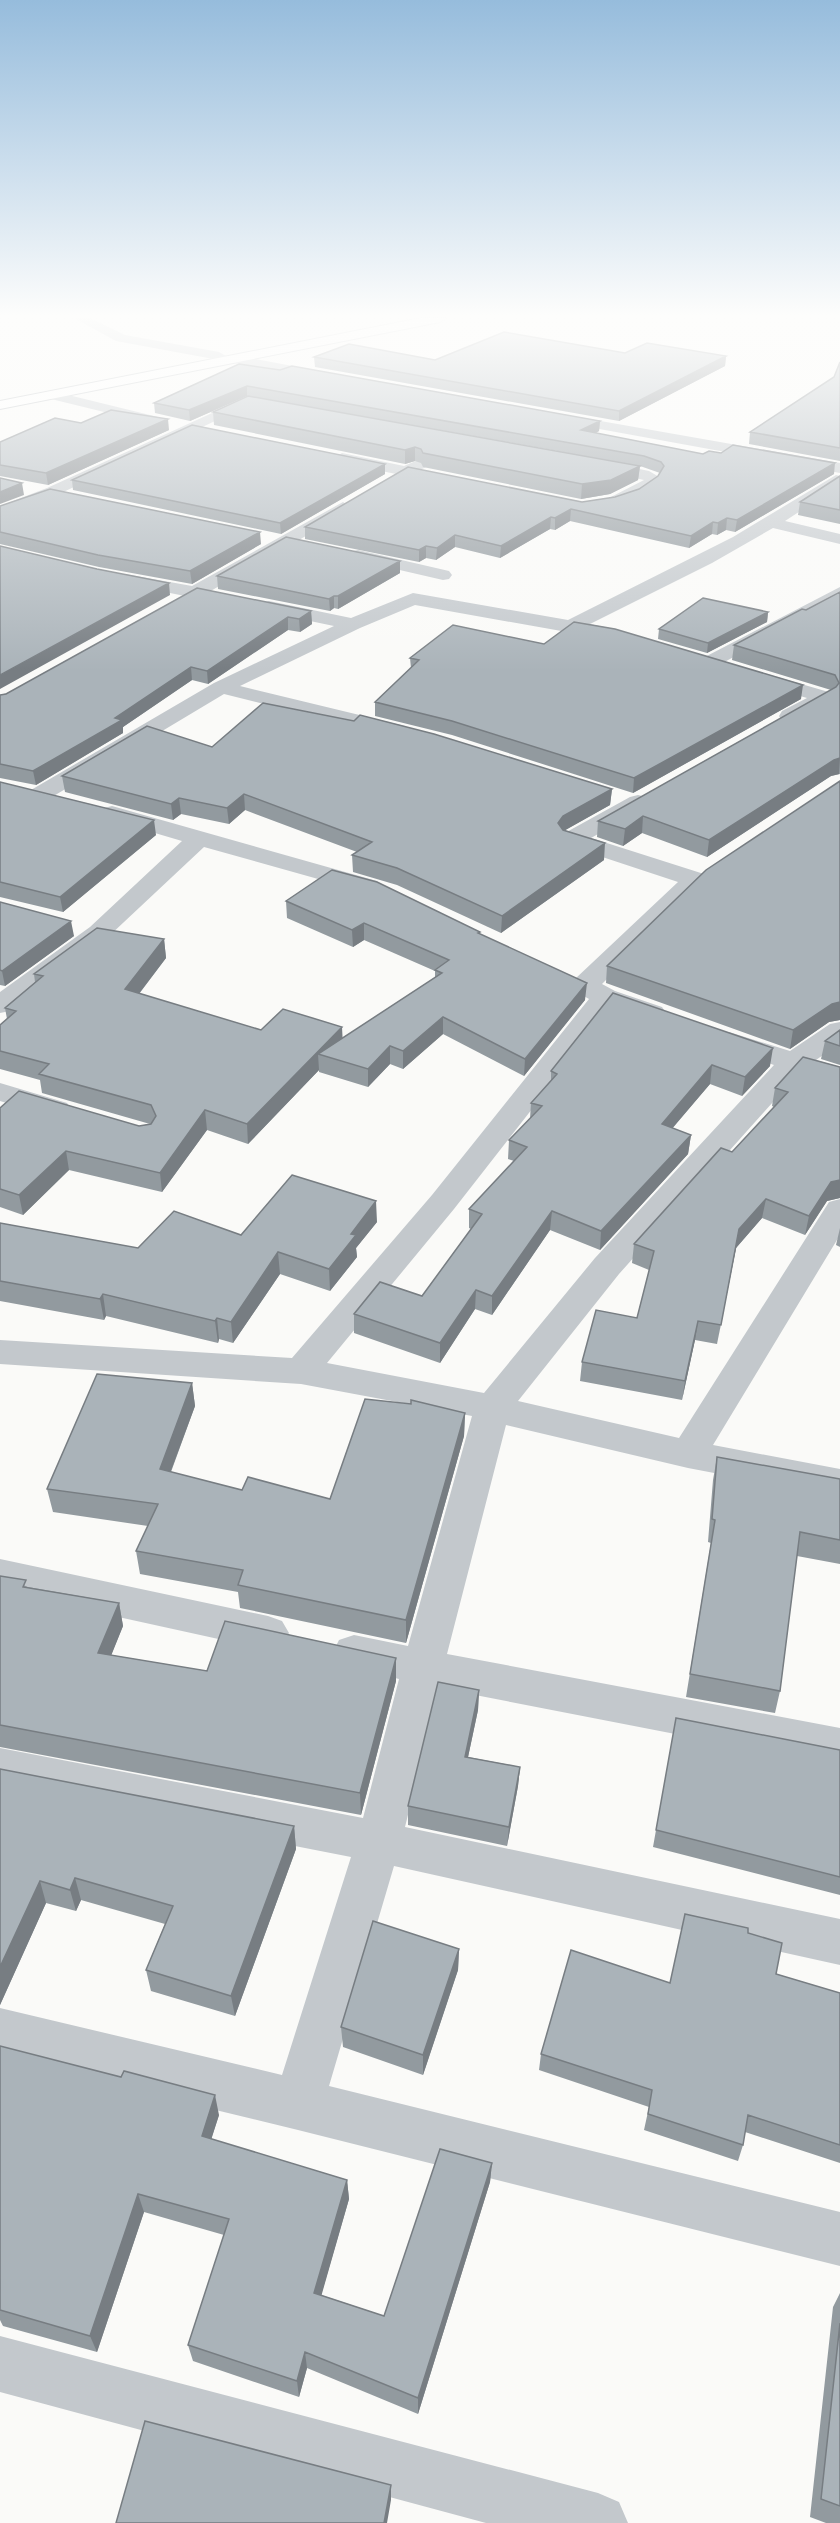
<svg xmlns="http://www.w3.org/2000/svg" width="840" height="2523" viewBox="0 0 840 2523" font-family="'Archivo Narrow',sans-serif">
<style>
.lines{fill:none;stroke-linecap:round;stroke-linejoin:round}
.highway-casing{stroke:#b4b9bd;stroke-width:2}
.street{fill:#c3c8cc;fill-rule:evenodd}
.highway{fill:#fff;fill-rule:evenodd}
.wall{fill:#929a9f}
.shaded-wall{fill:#777d82}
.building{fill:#aab3b9;stroke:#777d82;stroke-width:1.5}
</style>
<rect width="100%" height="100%" fill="#fafaf8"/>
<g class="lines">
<g class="highway-casing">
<path id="highway" d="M421 318H446L440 322 0 409V401Z"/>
</g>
<path class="street" d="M74 318H90L125 335 219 352 226 356 219 360 116 341Z
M234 355 330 373 337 377 330 381 229 362 227 359Z
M52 391 158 417 160 420 153 424 47 398 45 395 47 392Z
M243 399H256L263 403 256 407H245L59 494 0 517V506L47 488Z
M555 413 840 463V473L550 420 548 417 550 414Z
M463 441 468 443 471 446 468 449 406 476 342 463 334 458 342 453 404 466Z
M596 460 649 471 661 478C655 490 623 509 609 506L607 502 609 498 644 480 590 468 588 465Z
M836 475 840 476V485L785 521 840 534V544L773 528 712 563 590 624 619 630 622 634 619 638 612 640 415 605 360 628 240 686 405 726 408 731 405 736 397 737 224 694 47 800 39 802 31 800 28 795 31 790 214 683 334 626 262 611 260 607 262 603 269 601 351 618 413 593 568 620 733 537Z
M343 502 351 507 349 511 202 596 195 598 125 584 119 583 116 579 119 575 125 574 192 586Z
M358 550 449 571 452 575 449 579 443 580 352 559 349 555 352 551Z
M840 587V600L715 667H701L698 663 701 659Z
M760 672 832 693 835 697 832 701C818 709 800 725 782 721L779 716 782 711 807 698 753 682 750 678 753 674Z
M638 795 646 797 650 802 646 807 591 838 704 874 707 879 602 984 615 991 662 1007 666 1013 662 1019 652 1021 611 1008 454 1209 327 1363 484 1393 595 1258 774 1065 719 1046 715 1040 719 1034 729 1032 790 1051 830 1024 840 1022V1043L816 1060 840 1067V1085L799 1073 619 1274 518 1401 679 1438 829 1202 840 1199V1235L713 1445 840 1469V1497L688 1468 506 1425 447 1654 840 1728V1766L439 1688 405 1827 840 1919V1965L394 1866 329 2086 840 2212V2266L298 2130 0 2058V2008L282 2075 351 1857 0 1788V1748L363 1818 399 1679 339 1664 333 1652 339 1640 354 1635 408 1646 472 1416 301 1384 0 1364V1340L292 1358 432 1195 589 999 575 991 571 985 575 979 678 882 563 844 559 839 563 834 630 797Z
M112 806 377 881 380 886 377 891 368 893 204 847 108 937 10 1011 0 1013V992L90 927 182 841 104 818 100 813 104 808Z
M0 1083 67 1103 71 1109 67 1115 56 1118 0 1101Z
M0 1559 268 1616 282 1621 289 1633 282 1645 268 1650 0 1591Z
M0 2336 598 2493 619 2502 628 2523H486L0 2392Z"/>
<use href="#highway" class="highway"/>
</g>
<path class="wall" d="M625 353 726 356 725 366 619 421 315 367 314 357 435 360Z
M840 362V461L749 444 750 432 834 377Z
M239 364 600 421 599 431 596 433 703 454 834 474 735 532 726 530 717 535 712 534 689 548 570 521 555 530 550 529 500 558 455 547 436 560 426 558 419 562 305 539V527L582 502 615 497 639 489 658 476 660 473 640 466 638 480 610 494 581 499 423 467 421 463 415 461 405 464 214 425 213 412 563 452 247 396 190 421 155 413 154 403Z
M81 423 169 430 48 485 0 476V442Z
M385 464V474L281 534 73 490 72 480Z
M840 476V524L798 515 800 502Z
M0 506 261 544 192 584 99 567 0 544Z
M400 573 338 609 334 608 330 611 218 589 217 576Z
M840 592V774L831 776 707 857 642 833 623 846 597 837 598 821 831 690 732 660 734 645 806 610Z
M311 611 312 624 300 632 288 630 208 684 192 680 123 727V733L36 785 0 778V695Z
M768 612 767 622 707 653 658 639 659 629Z
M410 658 801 699 633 793 452 735 375 716V702L411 668Z
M212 747 612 789 610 805 565 830 604 860 501 933 397 885 353 872 352 855 357 852 245 810 229 824 181 814 173 820 65 792 62 776Z
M840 781V1020L829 1022 790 1049 606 983 607 966Z
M0 782 156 835 63 912 0 897Z
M286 901 480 932V934L585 1000 524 1076 443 1034 403 1069 390 1064 368 1087 319 1072V1070L248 1144 207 1130 162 1192 69 1170 23 1215 0 1207V1108L139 1126 150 1124 42 1093 40 1080 0 1069V1025L7 1019 5 1008 35 982 34 974 164 939 166 958 139 994 261 1030 342 1027V1039L435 978V971L364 940 353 947 287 918Z
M0 902 74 936 5 986 0 985Z
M613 993 770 1066 742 1096 710 1084 672 1128 691 1135 688 1154 600 1250 550 1230 492 1315 475 1309 440 1363 354 1333V1314L422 1296 471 1229 469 1228V1209L514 1161 508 1159 509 1140 530 1119 531 1103 551 1081V1071Z
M840 1030V1065L821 1059 825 1041Z
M840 1067V1198L827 1201 805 1235 762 1218 736 1248 717 1344 695 1340 682 1400 580 1381 582 1362 637 1318 649 1270 632 1263 634 1244 732 1152 774 1107 772 1106 775 1088Z
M377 1222 356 1248 357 1257 330 1291 280 1274 233 1343 219 1339 218 1343 106 1316 104 1320 0 1301V1223L138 1248 241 1235Z
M840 1228V1247L836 1245Z
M192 1383 195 1406 171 1472 242 1490 330 1499 465 1413 464 1436 406 1643 240 1608 238 1592 140 1574 136 1551 148 1526 53 1512 47 1489Z
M717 1457 840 1479V1564L797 1556 780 1691 775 1713 686 1697 711 1543 708 1542 713 1480Z
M0 1576 28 1587 119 1603 123 1626 111 1655 207 1671 396 1681 361 1815 0 1747Z
M479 1690 478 1710 468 1757 520 1767 518 1786 507 1846 408 1825V1806Z
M676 1718 840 1750V1895L653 1847Z
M0 1769 294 1826 296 1849 235 2016 151 1991 146 1970 165 1924 81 1900 76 1911 46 1903 0 2005Z
M748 1933 776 1974 840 1993V2163L745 2132 743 2145 738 2161 644 2130 649 2107 539 2070 541 2054 670 1983Z
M459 1949 458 1970 423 2075 343 2047 341 2027Z
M0 2046 219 2115 211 2139 347 2180 349 2199 321 2295 384 2316 492 2163 490 2182 418 2414 307 2368 299 2397 193 2361 188 2345 224 2235 144 2212 97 2352 3 2326 0 2320Z
M840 2293V2523H826L810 2517 833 2307Z"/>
<path class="shaded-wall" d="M726 356 725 366 619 421V411Z
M247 386V396L190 421 189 410Z
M168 419 169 430 48 485 46 473Z
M600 421 599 431 580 441 581 430Z
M415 447V461L405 464V450Z
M835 463 834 474 735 532 737 520Z
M385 464V474L281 534 280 523Z
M640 466 638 480 610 494 581 499 582 484Z
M22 483 24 495 0 504V492Z
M571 509 570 521 555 530V518Z
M551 517 550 529 500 558 501 546Z
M727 518 726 530 717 535 718 523Z
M713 522 712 534 689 548 691 536Z
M260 532 261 544 192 584 190 571Z
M455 535V547L436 560 437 548Z
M426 546V558L419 562V550Z
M400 561V573L338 609V596Z
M169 583 170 595 0 689V675Z
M334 596V608L330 611 329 599Z
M311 611 312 624 300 632 299 619Z
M768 612 767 622 707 653 708 643Z
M288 617V630L208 684 207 671Z
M191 667 192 680 123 727V733L36 785 33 771Z
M803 685 801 699 633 793 634 778Z
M840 758 839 774 831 776 707 857 709 840 834 760Z
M612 789 610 805 562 832 558 823 563 816Z
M244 794 245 810 229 824 227 808Z
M179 798 181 814 173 820 171 804Z
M643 816 642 833 623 846 625 829Z
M154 820 156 835 63 912 60 897Z
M605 843 604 860 501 933 502 916Z
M71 921 74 936 5 986 2 971Z
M364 923V940L353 947 352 930Z
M164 939 166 958 128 1008 125 989Z
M587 983 585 1000 524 1076 525 1059Z
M840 1002V1020L829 1022 790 1049 793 1030 832 1004Z
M443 1017V1034L403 1069V1051Z
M342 1027 343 1046 318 1054 319 1070 248 1144 247 1124Z
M390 1046V1064L368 1087V1069Z
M773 1048 770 1066 742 1096 745 1077Z
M712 1065 710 1084 660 1143 662 1124Z
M205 1110 207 1130 162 1192 160 1173Z
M691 1135 688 1154 600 1250 601 1231Z
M66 1151 69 1170 23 1215 19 1195Z
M840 1180V1198L827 1201 805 1235 809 1216 831 1182Z
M766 1199 762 1218 736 1248 717 1344 739 1229Z
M376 1201 377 1222 356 1248 357 1257 330 1291 329 1269 351 1234Z
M552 1211 550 1230 492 1315V1296Z
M278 1252 280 1274 233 1343 231 1322Z
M476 1290 475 1309 440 1363V1343Z
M103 1294 106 1316 104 1320 100 1299Z
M217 1318 219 1339 218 1343 215 1321Z
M698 1321 695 1340 682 1400 685 1381Z
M192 1383 195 1406 163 1492 160 1469Z
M465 1413 464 1436 406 1643V1620Z
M119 1603 123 1626 103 1676 98 1653Z
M396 1658V1681L361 1815 360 1793Z
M479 1690 478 1710 464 1776 465 1757Z
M520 1767 518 1786 507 1846 509 1827Z
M294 1826 296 1849 235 2016 231 1996Z
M75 1878 81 1900 76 1911 70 1890Z
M40 1881 46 1903 0 2005V1967Z
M459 1949 458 1970 423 2075V2055Z
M215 2095 219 2115 206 2156 202 2136Z
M492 2163 490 2182 418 2414V2398Z
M347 2180 349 2199 317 2311 314 2293Z
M138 2194 144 2212 97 2352 90 2336Z
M305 2352 307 2368 299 2397 297 2381Z
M391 2485V2500L387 2523H384Z"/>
<path class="building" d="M504 332 625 353 647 343 726 356 619 411 314 357 349 344 435 360Z
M840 362V448L750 432 834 377Z
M239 364 280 370 292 366 600 421 581 430 703 454 709 451 721 453 733 445 835 463 737 520 727 518 718 523 713 522 691 536 571 509 555 518 551 517 501 546 455 535 437 548 426 546 419 550 305 527 408 467 582 502 615 497 639 489 658 476 664 466 661 462 644 456 247 386 189 410 154 403Z
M248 396 640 466 611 480 582 484 423 453 421 449 415 447 405 450 213 412Z
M111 410 168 419 46 473 0 465V442L55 418 81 423Z
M192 425 385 464 280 523 72 480Z
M840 476V510L800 502Z
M0 478 22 483 0 492Z
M50 489 260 532 190 571 98 555 0 532V506Z
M286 537 400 561 338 596H334L329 599 217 576Z
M0 546 97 569 169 583 0 675Z
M197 588 311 611 299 619 288 617 207 671 191 667 115 718 122 720 33 771 0 764V695L6 694Z
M840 592V758L834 760 709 840 643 816 625 829 598 821 836 687 839 683 835 675 734 645 802 609 806 610Z
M703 598 768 612 708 643 659 629Z
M574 622 615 629 803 685 634 778 452 721 375 702 419 660 410 658 453 625 544 644Z
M263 703 354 721 360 715 434 734 612 789 563 816 558 823 563 830 605 843 502 916 397 868 352 855 372 842 244 794 227 808 179 798 171 804 62 776 147 726 212 747Z
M840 781V1002L832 1004 793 1030 607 966 706 870Z
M0 782 154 820 60 897 0 882Z
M332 870 377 882 480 932 478 933 587 983 525 1059 443 1017 403 1051 390 1046 368 1069 318 1054 442 973 435 970 449 960 364 923 352 930 286 901Z
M0 902 71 921 2 971 0 970Z
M97 928 164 939 125 989 261 1030 283 1009 342 1027 247 1124 205 1110 160 1173 66 1151 19 1195 0 1189V1108L19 1091 139 1126 151 1124 156 1116 151 1105 39 1074 49 1064 0 1051V1025L16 1011 5 1008 43 976 34 974Z
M613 993 773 1048 745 1077 712 1065 662 1124 691 1135 601 1231 552 1211 492 1296 476 1290 440 1343 354 1314 380 1282 422 1296 482 1214 469 1209 527 1147 509 1140 542 1106 531 1103 557 1074 551 1071Z
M840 1030V1046L825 1041Z
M803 1057 840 1067V1180L831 1182 809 1216 766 1199 739 1229 721 1325 698 1321 685 1381 582 1362 596 1310 637 1318 654 1251 634 1244 721 1148 732 1152 788 1092 775 1088Z
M292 1175 376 1201 351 1234 356 1235 329 1269 278 1252 231 1322 217 1318 215 1321 103 1294 100 1299 0 1281V1223L138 1248 174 1211 241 1235Z
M97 1374 192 1383 160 1469 242 1490 248 1477 330 1499 365 1399 411 1404V1400L465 1413 406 1620 238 1585 243 1570 136 1551 158 1504 47 1489Z
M717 1457 840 1479V1540L800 1532 780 1691 690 1674 715 1520 712 1519Z
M0 1576 26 1580 23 1587 119 1603 98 1653 207 1671 225 1621 396 1658 360 1793 0 1725Z
M438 1682 479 1690 465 1757 520 1767 509 1827 408 1806Z
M676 1718 840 1750V1877L656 1830Z
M0 1769 294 1826 231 1996 146 1970 173 1906 75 1878 70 1890 40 1881 0 1967Z
M685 1914 748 1928V1933L782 1943 776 1974 840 1993V2145L748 2115 743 2145 648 2114 652 2090 541 2054 571 1950 670 1983Z
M373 1921 459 1949 423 2055 341 2027Z
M0 2046 121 2077 124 2071 215 2095 202 2136 347 2180 314 2293 384 2316 440 2149 492 2163 418 2398 305 2352 297 2381 188 2345 229 2219 138 2194 90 2336 0 2310Z
M840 2323V2506L821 2499Z
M145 2421 391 2485 384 2523H116Z"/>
<linearGradient id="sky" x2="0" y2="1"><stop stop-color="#96bcdc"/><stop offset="0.47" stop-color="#fdfdfc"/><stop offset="1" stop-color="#fdfdfc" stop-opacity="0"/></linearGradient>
<rect width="840" height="671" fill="url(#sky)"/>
</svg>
